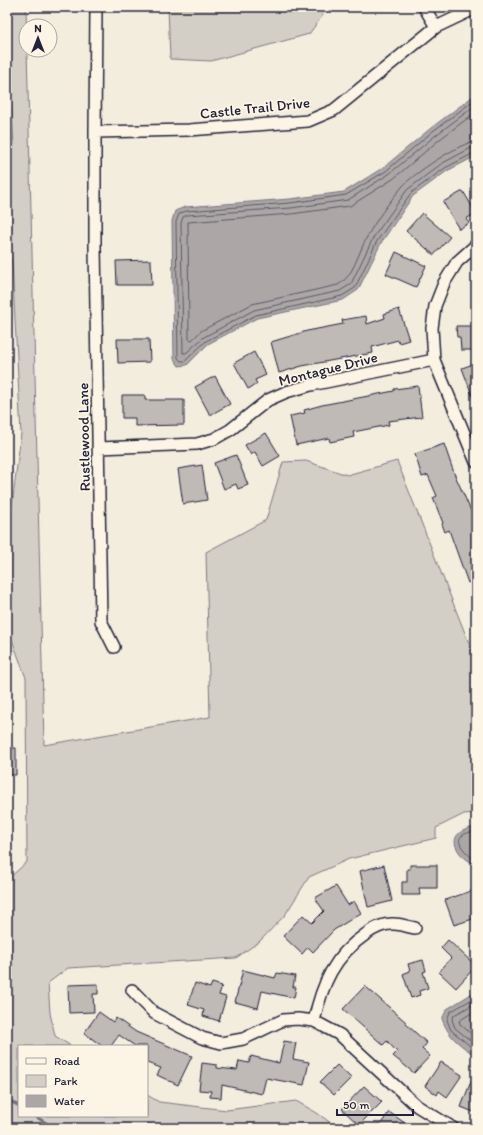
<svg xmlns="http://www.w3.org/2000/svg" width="483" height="1135" viewBox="0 0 483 1135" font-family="Itim,sans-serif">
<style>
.green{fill:#d4cfc6;stroke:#7b7880}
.water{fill:#aca7a6;stroke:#75727b}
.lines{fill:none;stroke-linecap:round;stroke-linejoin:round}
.shore{stroke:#595766;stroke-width:1}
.stream{stroke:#75727b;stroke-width:3}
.building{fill:#bfbab6;stroke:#22223b}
.minor-casing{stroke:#22223b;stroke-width:14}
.minor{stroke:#fcf5e5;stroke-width:11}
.labels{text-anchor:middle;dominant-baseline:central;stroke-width:3.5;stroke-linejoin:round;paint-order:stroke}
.street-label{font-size:15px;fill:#22223b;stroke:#fcf5e5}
</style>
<rect width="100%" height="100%" fill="#f3edde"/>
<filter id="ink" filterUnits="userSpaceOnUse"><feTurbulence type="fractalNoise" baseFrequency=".025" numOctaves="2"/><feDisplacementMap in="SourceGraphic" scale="8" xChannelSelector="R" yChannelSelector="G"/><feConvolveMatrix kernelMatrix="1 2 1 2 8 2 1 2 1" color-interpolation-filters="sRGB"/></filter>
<g filter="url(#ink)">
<path class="green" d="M7 7H26L44 745 210 717 206 552 266 520 283 462 306 461 347 475 397 461 476 661V813L464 814 436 828V838L349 859 309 877 285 915 260 941 236 958 68 968 48 983 50 1013 55 1036 71 1046H19V1116H147V1095L159 1102 227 1110 296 1101 317 1113 338 1128H7V880L27 862 26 678 7 626V505H12L21 434 12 263 7 244V162L14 145 7 45Z
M168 7H322L323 15 309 34 211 61 170 59Z"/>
<path class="water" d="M476 94V156L447 171 413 196 381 243 358 290 343 300 257 318 208 344 187 365 179 366 174 359 172 221 175 211 185 207 290 199 344 192 384 167 431 128Z
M476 827V866C471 862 462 857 459 852 448 836 462 829 476 827Z
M476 991V1056C460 1045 449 1038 442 1019L447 1009Z"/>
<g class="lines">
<path class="shore" d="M476 99 433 131 386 171 346 195 290 203 186 211 179 214 176 222 178 358 181 361H185L206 341 256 315 342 296 355 288 377 241 411 193 445 168 476 152
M476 105 436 135 389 174 348 200 291 208 187 215 183 217 181 223 183 353H186L204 337 254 310 340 291 351 284 373 238 407 190 441 164 471 148 476 147
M476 112 440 139 393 179 350 206 291 214 188 222 189 339 192 340 201 331 252 304 338 285C354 276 358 253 367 237 376 220 389 202 402 187 411 175 461 142 476 141
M476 831C447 835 462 850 476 861
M476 997 450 1012 447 1020 451 1030 476 1051
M476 1003 454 1015 452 1020 455 1028 476 1045
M476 1010 459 1021 460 1024 476 1038"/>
<path class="stream" d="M7 1099 19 1106
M35 1116 54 1128"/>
</g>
<path class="building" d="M463 191 476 213 466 219 469 223 459 229 443 202Z
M422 213 450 237 434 255 406 231Z
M396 252 426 266 416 287 386 274Z
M151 260 152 285H117L116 261Z
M399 309 409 340 399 343 398 340 372 347 373 353 302 366 279 373 271 342 307 331 343 324 342 320 366 316 367 324 385 318 384 314Z
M456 326H476V350H461L460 337H457Z
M117 339H149L150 362 118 363Z
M254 352 266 375 255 380 257 384 248 389 234 363Z
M476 363V403H475L462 368Z
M215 376 230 404 210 415 195 387Z
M418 386 422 417 388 421 389 425 353 432 354 437 330 442 329 438 296 445 290 416 305 413 304 410 322 405 394 391V389Z
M122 395H145V400H184V425L135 426V418H122Z
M266 433 280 456 263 466 255 452 251 455 245 445Z
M444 444 454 473 476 522V596L470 582 468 583 449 530 445 532 442 524 443 523 433 498 437 496 428 475 422 477 415 454Z
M236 455 248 485 238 489 236 484 224 489 214 463Z
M202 465 207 500 183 504 178 469Z
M7 748H16V775H7Z
M384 865 392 901 368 907 360 871Z
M410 865H437V888H419L420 895H402V882H407V869H410Z
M336 886 348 905 354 901 361 913 334 930 313 952 308 947 302 954 283 936 303 915 312 923 324 911 315 898Z
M474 890 476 897V918L454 925 445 900Z
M448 940 476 966 456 988 439 972 451 958 441 948Z
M423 960 426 971 423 972 428 988 419 991 420 995 411 998 403 974 410 971 408 964Z
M243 970 275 978 277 973 295 976 293 987H296L294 998 262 991 258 1008 235 1002Z
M195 983 210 988 212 983 222 986 219 995 226 997 219 1021 203 1016 204 1010 188 1005Z
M98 984V994H93L94 1012 69 1013 68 985Z
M365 986 407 1023 406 1024 427 1043 422 1049 430 1056 414 1073 393 1056 397 1052 387 1041 383 1045 343 1009Z
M99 1012 113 1022 116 1018 136 1032 192 1056 178 1085 157 1075 161 1068 147 1063V1046H135L119 1035 111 1046H102L84 1033Z
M284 1041 296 1043 293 1059 309 1062 304 1085 266 1078 262 1094 222 1085 221 1098 210 1097 211 1091 199 1090 202 1063 217 1065V1068L237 1070 239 1061 249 1063 251 1056 279 1063Z
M441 1062 462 1075 447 1097 439 1091 437 1095 425 1086Z
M337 1065 351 1078 334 1095 320 1082Z
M475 1071H476V1113L461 1107Z
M364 1086 382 1102 359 1125 342 1109Z
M389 1112 412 1128H378Z"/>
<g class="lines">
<g class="minor-casing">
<path id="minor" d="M424 7 436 27
M95 132 96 7
M476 245 457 262 444 283 435 306 432 328 434 360 476 462
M99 448 197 444 214 439 230 430 268 400 286 392 311 385 434 360
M114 647 101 621 95 246V132L189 130 308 121 334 110 436 27 476 8
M132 990 154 1013 202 1038 221 1043 243 1039 283 1020 298 1019 314 1021 340 1035 417 1106 453 1128
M314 1021C322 984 334 956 366 934 374 928 383 923 394 924 401 924 408 927 415 928"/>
</g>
<use href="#minor" class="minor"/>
</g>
</g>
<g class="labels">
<g class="street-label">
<text transform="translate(255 108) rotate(-6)">Castle Trail Drive</text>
<text transform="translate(328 369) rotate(-14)">Montague Drive</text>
<text transform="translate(84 437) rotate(-91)">Rustlewood Lane</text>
</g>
</g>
<rect width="483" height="1135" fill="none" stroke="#fcf5e5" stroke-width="24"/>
<rect x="12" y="12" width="459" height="1111" fill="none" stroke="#22223b" stroke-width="1.5" filter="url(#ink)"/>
<rect x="18" y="1045" width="130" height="72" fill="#fcf5e5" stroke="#a5a1a1"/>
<rect x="26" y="1058" width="20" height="6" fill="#fcf5e5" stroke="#a5a1a1"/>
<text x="54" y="1065" font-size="12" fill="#22223b">Road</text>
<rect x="26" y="1075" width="20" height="12" fill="#d4cfc6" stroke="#a5a1a1"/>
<text x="54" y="1085" font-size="12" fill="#22223b">Park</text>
<rect x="26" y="1095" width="20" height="12" fill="#aca7a6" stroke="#a5a1a1"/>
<text x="54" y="1105" font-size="12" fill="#22223b">Water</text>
<g transform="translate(38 38)"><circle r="19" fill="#fcf5e5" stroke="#a5a1a1"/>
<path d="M0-3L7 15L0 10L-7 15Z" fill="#22223b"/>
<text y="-6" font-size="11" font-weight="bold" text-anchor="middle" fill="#22223b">N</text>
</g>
<path d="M337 1109v6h76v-6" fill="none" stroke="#22223b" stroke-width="2"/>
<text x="343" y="1109" font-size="12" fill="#22223b" stroke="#fcf5e5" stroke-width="3" paint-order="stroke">50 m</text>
</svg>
